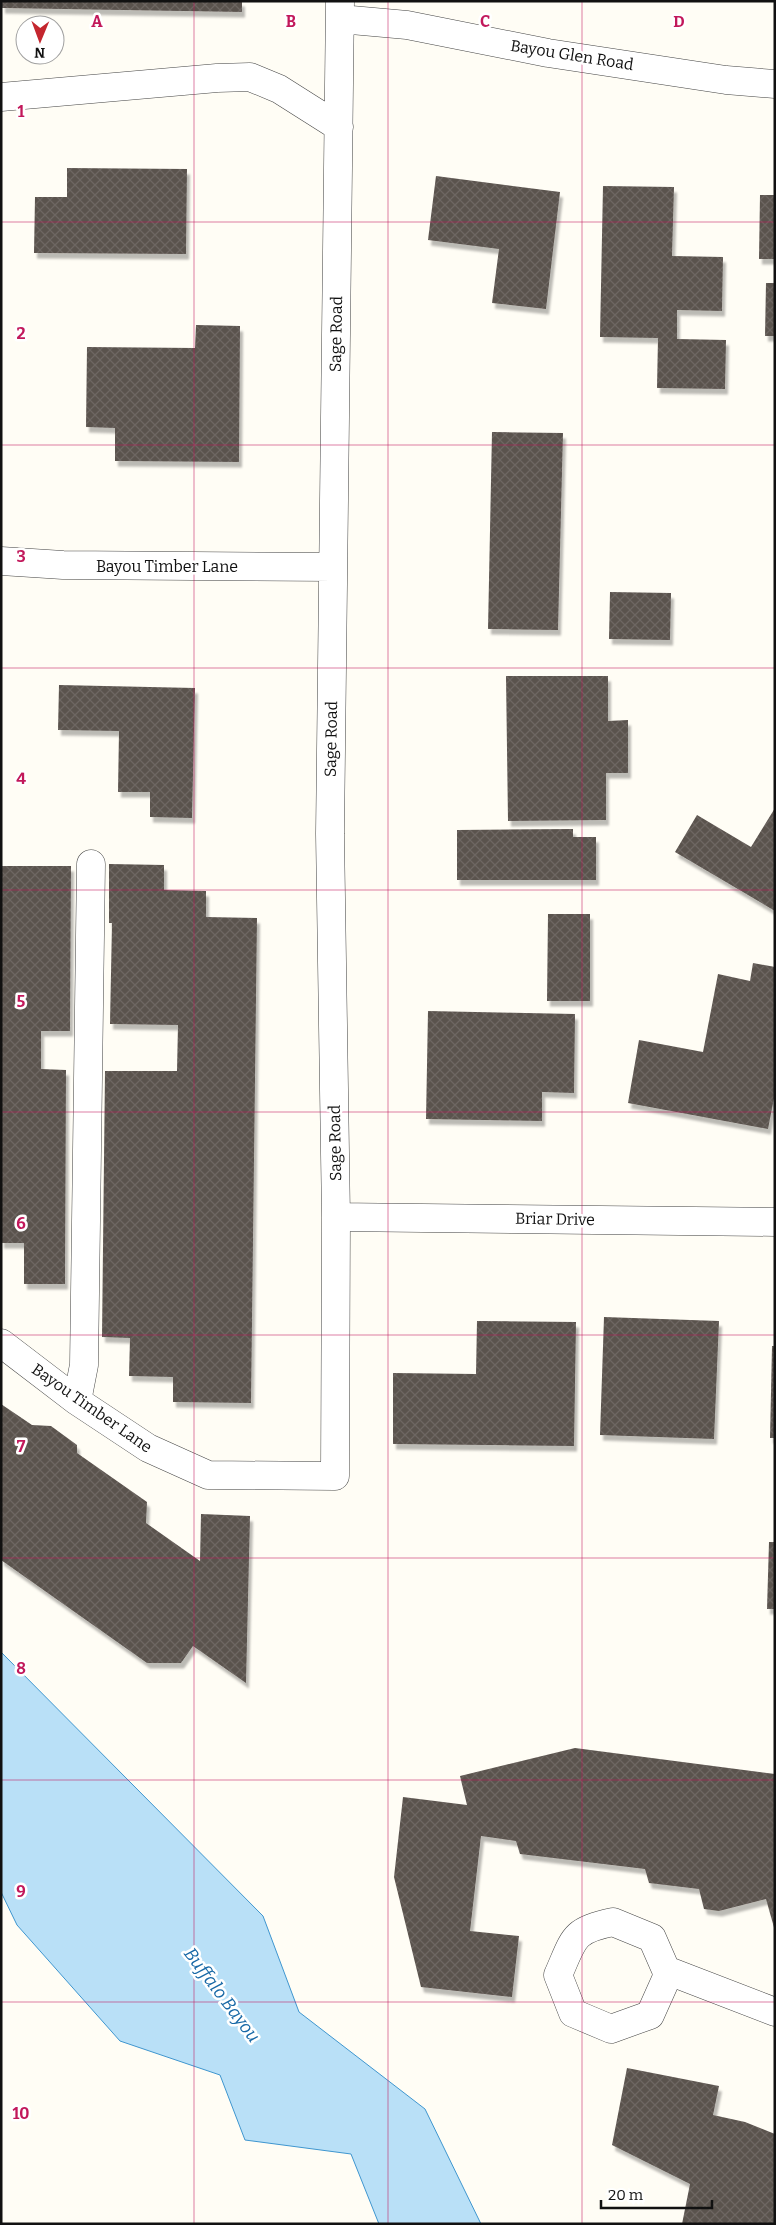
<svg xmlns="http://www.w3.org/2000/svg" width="776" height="2225" viewBox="0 0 776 2225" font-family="Bitter,serif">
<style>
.water{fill:#b9e0f7;stroke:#3f96cf}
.building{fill:url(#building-cross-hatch);filter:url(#shadow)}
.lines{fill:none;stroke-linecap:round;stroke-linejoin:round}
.minor-casing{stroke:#444;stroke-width:29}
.minor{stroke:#fff;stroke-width:28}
.grid{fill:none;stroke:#c2185b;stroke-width:1;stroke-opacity:0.55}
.labels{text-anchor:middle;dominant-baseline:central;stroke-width:5;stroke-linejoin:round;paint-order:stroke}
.street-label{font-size:16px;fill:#111;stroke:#fff}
.water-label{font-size:18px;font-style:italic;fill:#1768a6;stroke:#fff}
.grid-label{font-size:16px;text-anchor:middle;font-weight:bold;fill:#c2185b;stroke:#fff;stroke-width:5;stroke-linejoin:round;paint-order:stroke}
</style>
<defs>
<pattern id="building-cross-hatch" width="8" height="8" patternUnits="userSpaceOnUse" patternTransform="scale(1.25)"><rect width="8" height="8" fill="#5a524d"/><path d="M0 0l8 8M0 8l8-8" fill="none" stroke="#6d6662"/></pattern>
<filter id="shadow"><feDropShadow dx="3" dy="5.5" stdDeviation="1" flood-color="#0004"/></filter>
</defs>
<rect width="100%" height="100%" fill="#fffdf5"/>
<path class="water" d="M1 1652 263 1916 299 2012 425 2109 481 2224H379L351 2154 245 2140 220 2075 120 2041 17 1925 1 1892Z"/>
<path class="building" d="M2 1H242V12L2 8Z
M67 168 187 169 186 254 34 253 35 197H67Z
M436 176 560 192 546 309 492 303 499 249 428 240Z
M603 186 674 187 672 256 723 257 722 311 677 310V339L726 340 725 389 657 388 658 338 600 337Z
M760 195H775V259H759Z
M766 283H775V336H765Z
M196 325 240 326 239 462 115 461V428L86 427 87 347 195 348Z
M492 432 563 433 558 630 488 629Z
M610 592 671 593 670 640 609 639Z
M506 676H608V721L628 720V773H606V820L508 821Z
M59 685 195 688 192 818 150 817V792H118L119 731 58 730Z
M775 808V911L675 852 697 815 751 847Z
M573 829V837H596V880H457V830Z
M109 864 164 865V890L206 891V917L257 918 251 1403 173 1402V1377L129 1376 130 1338 102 1337 105 1071H177L178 1025 110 1024 112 923H109Z
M1 866H71L70 1031H41V1069L66 1070 65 1284H24V1243H1Z
M548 914H590V1001H547Z
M753 963 775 967V1093L768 1129 628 1103 639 1040 703 1052 718 974 750 981Z
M428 1011 575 1014 574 1093 542 1092V1121L426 1119Z
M604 1317 719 1321 714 1439 600 1435Z
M477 1321 576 1322 574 1446 393 1444V1373L476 1374Z
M772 1346H775V1438H770Z
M1 1404 32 1425 51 1426 77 1445V1453L147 1502 146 1523 200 1561 201 1514 250 1516 246 1683 193 1646 181 1663H147L1 1560Z
M769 1542H775V1609H767Z
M575 1748 775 1774V1931L766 1899 719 1911 704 1909 699 1889 649 1883 645 1869 520 1854 516 1841 481 1836 470 1931 519 1936 512 1997 421 1987 394 1877 403 1797 467 1805 460 1776Z
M627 2068 719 2086 713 2115 745 2122 775 2134V2224H682L690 2184 612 2145Z"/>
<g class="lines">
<g class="minor-casing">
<path id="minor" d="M340 19 407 25 548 53 726 80 775 84
M1 97 217 78 250 77 279 89 339 127
M1 561 63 565 333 567
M336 1217 775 1222
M1 1343 77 1401 148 1448 208 1475 335 1476 336 1217 330 834 340 1
M77 1401 84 1365 91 864
M613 1922 652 1938 666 1970 667 1977 650 2015 611 2029 573 2013 558 1975C574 1939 572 1930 613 1922Z
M666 1970 775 2012"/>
</g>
<use href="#minor" class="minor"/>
</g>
<path class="grid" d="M194 1V2224M388 1V2224M582 1V2224M1 222H775M1 445H775M1 668H775M1 890H775M1 1112H775M1 1335H775M1 1558H775M1 1780H775M1 2002H775"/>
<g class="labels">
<g class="street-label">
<text transform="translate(572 55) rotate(9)">Bayou Glen Road</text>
<text transform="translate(336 334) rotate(-89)">Sage Road</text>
<text x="167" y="566">Bayou Timber Lane</text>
<text transform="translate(331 739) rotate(-89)">Sage Road</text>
<text transform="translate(335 1143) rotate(-91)">Sage Road</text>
<text transform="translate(555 1219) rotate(1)">Briar Drive</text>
<text transform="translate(92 1408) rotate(35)">Bayou Timber Lane</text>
</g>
<g class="water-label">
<text transform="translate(222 1995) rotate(53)">Buffalo Bayou</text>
</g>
</g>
<g class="grid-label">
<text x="97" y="27">A</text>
<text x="291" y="27">B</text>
<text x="485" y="27">C</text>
<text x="679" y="27">D</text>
<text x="21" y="117">1</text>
<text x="21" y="339">2</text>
<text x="21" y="562">3</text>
<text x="21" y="784">4</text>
<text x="21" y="1007">5</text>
<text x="21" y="1229">6</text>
<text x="21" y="1452">7</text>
<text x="21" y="1674">8</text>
<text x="21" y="1897">9</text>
<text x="21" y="2119">10</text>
</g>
<rect width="776" height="2225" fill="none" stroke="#111111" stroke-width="5"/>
<g transform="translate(40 40) rotate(181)"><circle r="24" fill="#ffffff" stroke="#a0a0a0"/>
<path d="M0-4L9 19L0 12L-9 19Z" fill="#c4262e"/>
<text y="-8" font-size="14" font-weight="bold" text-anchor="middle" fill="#111111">N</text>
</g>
<path d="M601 2200v8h111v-8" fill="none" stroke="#111111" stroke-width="2.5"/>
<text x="608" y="2200" font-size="15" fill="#111111" stroke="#ffffff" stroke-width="4" paint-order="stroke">20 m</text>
</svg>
